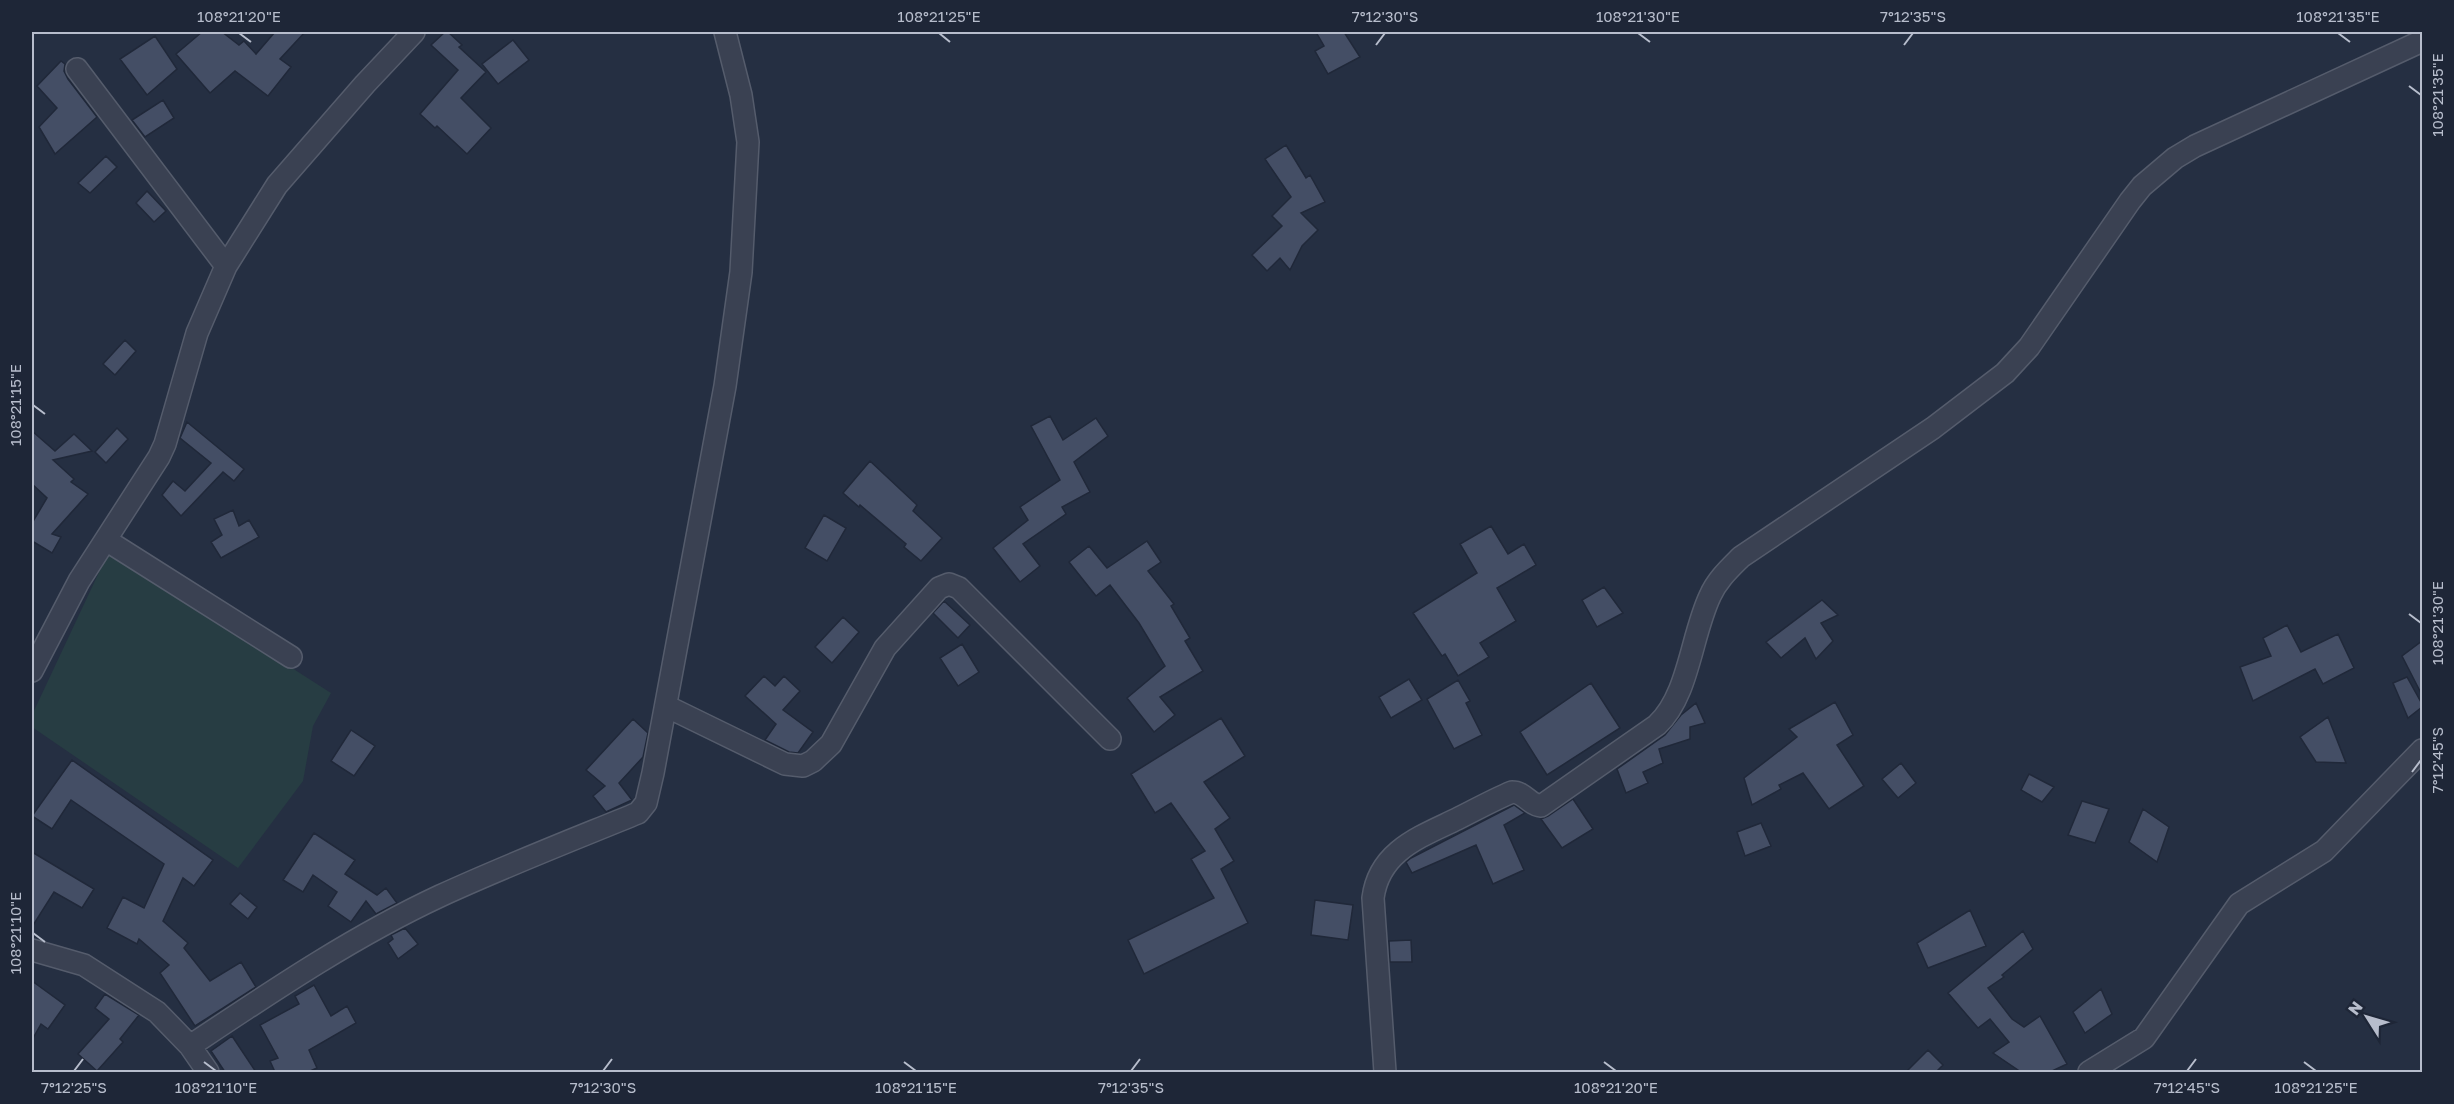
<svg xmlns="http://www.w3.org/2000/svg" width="2454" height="1104" viewBox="0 0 2454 1104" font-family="'Golos Text',sans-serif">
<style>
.green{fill:#273d43}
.building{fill:#444e65;stroke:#202839;stroke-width:1.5}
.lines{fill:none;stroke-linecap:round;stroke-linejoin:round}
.street-casing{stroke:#555c6c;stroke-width:24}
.street{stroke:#3a4152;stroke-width:21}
.ticks{fill:none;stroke:#b7bdcc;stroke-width:2}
.neatline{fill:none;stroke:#b7bdcc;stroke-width:2}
.ticks-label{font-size:15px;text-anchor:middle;fill:#b7bdcc}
</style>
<rect width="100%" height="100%" fill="#252f42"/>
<path class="green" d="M109 551 331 693 313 726 303 781 238 868 32 727V715Z"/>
<path class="building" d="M202 32H222L239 45 244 41 256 54 275 32H305L280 59 291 67 268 96 235 71 210 93 176 54Z
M445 32H448L462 45 459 47 486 72 461 98 491 128 467 154 437 126 435 128 420 114 458 70 431 45Z
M1316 32H1344L1360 57 1328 74 1315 51 1324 46Z
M155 36 177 69 147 95 120 59Z
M513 40 529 60 498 84 482 64Z
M61 61 65 64 64 71 68 79 97 117 55 154 39 127 57 108 37 86Z
M163 100 174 118 145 137 132 120Z
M1286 145 1306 178 1310 175 1325 202 1301 213 1318 230 1302 246 1290 270 1280 258 1267 271 1252 255 1282 226 1272 216 1291 197 1265 159Z
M106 156 117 167 90 193 78 183Z
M147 191 166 211 154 222 136 203Z
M125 340 136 351 115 375 103 364Z
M1050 416 1063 440 1096 418 1108 436 1074 462 1090 492 1062 507 1066 514 1023 544 1040 566 1020 582 993 548 1028 520 1020 507 1060 480 1031 426Z
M187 422 244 469 234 481 223 472 181 516 162 495 173 481 185 491 211 463 180 438Z
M117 428 128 439 106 463 95 452Z
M32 431 55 451 74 434 92 451 53 460 74 479 71 482 88 494 52 534 61 537 52 553 32 541V523L47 498 32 484Z
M870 461 917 505 913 511 942 538 921 561 904 547 906 544 860 505 859 507 843 493Z
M233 510 239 526 249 520 259 537 221 558 211 542 222 535 214 519Z
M824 515 846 528 827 561 805 548Z
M1491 526 1508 554 1524 544 1536 565 1497 588 1516 621 1480 643 1489 657 1458 676 1445 654 1442 656 1413 613 1477 573 1460 544Z
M1147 541 1161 562 1148 571 1174 604 1171 606 1190 638 1185 641 1203 671 1160 697 1175 715 1154 732 1127 698 1165 666 1139 623 1110 585 1096 596 1069 562 1089 546 1107 568Z
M1604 587 1623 613 1597 627 1582 600Z
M1822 600 1838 615 1821 623 1833 641 1816 659 1805 638 1781 658 1766 642Z
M944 601 970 625 958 638 933 613Z
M843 617 859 632 832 663 815 647Z
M2287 625 2301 652 2338 634 2354 668 2323 684 2315 669 2253 701 2240 667 2271 656 2263 638Z
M2422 641V695L2402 656Z
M962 644 979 672 958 686 940 658Z
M764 676 775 686 784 676 800 691 783 710 813 732 798 753 789 752 765 740 776 724 745 696Z
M2407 677 2422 704V707L2408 718 2393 683Z
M1409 679 1422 700 1391 718 1379 697Z
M1458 680 1470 701 1466 703 1482 735 1454 749 1427 699Z
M1591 683 1620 728 1547 775 1520 732Z
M1835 702 1853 735 1837 745 1864 786 1829 809 1803 773 1779 785 1781 789 1752 805 1744 778 1797 737 1789 729Z
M1696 703 1705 723 1690 727V739L1659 749 1663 763 1643 772 1648 783 1626 793 1617 769 1665 735 1681 715Z
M2328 717 2346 763 2316 762 2300 737Z
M1221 718 1245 756 1204 782 1230 818 1215 829 1234 861 1221 869 1248 923 1144 974 1128 940 1214 898 1191 859 1205 851 1171 803 1155 813 1131 774Z
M633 719 648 733 643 757 619 783 632 800 606 812 593 796 605 786 586 770Z
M351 730 375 746 354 776 331 761Z
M72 760 213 860 194 886 183 878 163 921 188 943 184 948 210 981 241 962 256 987 195 1026 160 973 169 965 139 939 137 944 107 928 123 897 144 908 164 864 71 800 52 829 32 816Z
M1901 763 1916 783 1898 798 1882 779Z
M2029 774 2054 787 2042 802 2021 790Z
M1573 799 1593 829 1562 848 1541 819 1548 816Z
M2082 801 2109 809 2095 843 2068 835Z
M1514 805 1525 813 1504 825 1524 870 1493 884 1476 845 1412 873 1406 862 1411 858Z
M2143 809 2169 827 2157 862 2129 842Z
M1761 823 1771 846 1745 856 1737 832Z
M314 833 355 860 345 874 377 895 386 888 397 903 376 914 366 901 351 922 328 906 337 892 313 875 303 892 283 880Z
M32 852 94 889 82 908 54 892 32 927Z
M240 893 257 907 248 919 230 904Z
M1315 900 1353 905 1348 940 1311 935Z
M1970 910 1986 946 1928 968 1917 943Z
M405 928 418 944 398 959 388 943 393 939 391 935Z
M2023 931 2033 949 2002 975 2004 977 1988 988 2012 1019 2024 1027 2040 1016 2067 1064 2050 1072H2021L1993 1053 2009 1042 1990 1019 1978 1028 1948 993Z
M1411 940 1412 962H1390L1389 941Z
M32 981 65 1005 48 1029 41 1024 32 1040Z
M314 985 331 1016 347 1006 356 1023 309 1050 317 1068 308 1072H275L270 1061 278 1058 260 1025 299 1004 295 996Z
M2101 989 2112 1014 2085 1033 2073 1012Z
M105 994 139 1015 120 1039 123 1042 97 1071 78 1054 109 1019 95 1008Z
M232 1036 256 1072H225L211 1051Z
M1928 1050 1943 1065 1936 1072H1906Z"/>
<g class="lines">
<g class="street-casing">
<path id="street" d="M77 69 226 266
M106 540 291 657
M32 671 79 581 159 457 165 444 197 333 226 266 277 185 365 84 414 32
M666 706 785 764 803 766 813 761 831 744 885 648 939 588 949 584 959 588 1110 739
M32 950 84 965 157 1012 190 1046 208 1072
M190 1046C271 992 352 937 440 896 505 866 572 840 638 813L646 803 653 773 725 386 741 272 748 142 741 95 725 32
M1385 1072 1373 898C1379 851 1420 837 1457 819 1475 810 1493 800 1512 792 1525 792 1529 805 1541 806L1657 725C1689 695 1691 636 1710 596 1717 580 1729 569 1741 557L1933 428 2005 373 2029 347 2130 201 2142 186 2175 158 2195 146 2422 41
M2089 1072 2144 1038 2239 904 2324 851 2422 750"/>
</g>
<use href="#street" class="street"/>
</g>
<path class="ticks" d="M239 33 251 42M939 33 950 42M1638 33 1650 42M2338 33 2350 42M1376 45 1385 33M1904 45 1913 33M2409 86 2421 95M33 405 45 414M2409 614 2421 623M2412 772 2421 760M33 933 45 942M204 1062 216 1071M904 1062 916 1071M1604 1062 1616 1071M2304 1062 2316 1071M74 1071 83 1059M603 1071 612 1059M1131 1071 1140 1059M2187 1071 2196 1059"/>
<rect width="2454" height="1104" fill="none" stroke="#1e2637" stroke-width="66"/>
<g transform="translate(2367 1017) rotate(307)" stroke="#1e2637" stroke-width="4.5" paint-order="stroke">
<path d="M0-4.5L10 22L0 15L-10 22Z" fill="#b7bdcc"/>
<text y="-9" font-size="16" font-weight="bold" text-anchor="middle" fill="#b7bdcc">N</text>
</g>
<rect x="33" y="33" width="2388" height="1038" class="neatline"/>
<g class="ticks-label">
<text x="239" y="22">108°21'20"E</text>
<text x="939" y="22">108°21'25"E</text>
<text x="1385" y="22">7°12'30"S</text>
<text x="1638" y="22">108°21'30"E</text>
<text x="1913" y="22">7°12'35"S</text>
<text x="2338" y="22">108°21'35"E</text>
<text transform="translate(2438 95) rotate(-90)" y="5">108°21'35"E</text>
<text transform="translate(16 405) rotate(-90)" y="5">108°21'15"E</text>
<text transform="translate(2438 623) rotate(-90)" y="5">108°21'30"E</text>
<text transform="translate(2438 760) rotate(-90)" y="5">7°12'45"S</text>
<text transform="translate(16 933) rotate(-90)" y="5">108°21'10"E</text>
<text x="74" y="1093">7°12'25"S</text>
<text x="216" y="1093">108°21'10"E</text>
<text x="603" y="1093">7°12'30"S</text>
<text x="916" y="1093">108°21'15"E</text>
<text x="1131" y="1093">7°12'35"S</text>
<text x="1616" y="1093">108°21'20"E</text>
<text x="2187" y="1093">7°12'45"S</text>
<text x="2316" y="1093">108°21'25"E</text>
</g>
</svg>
